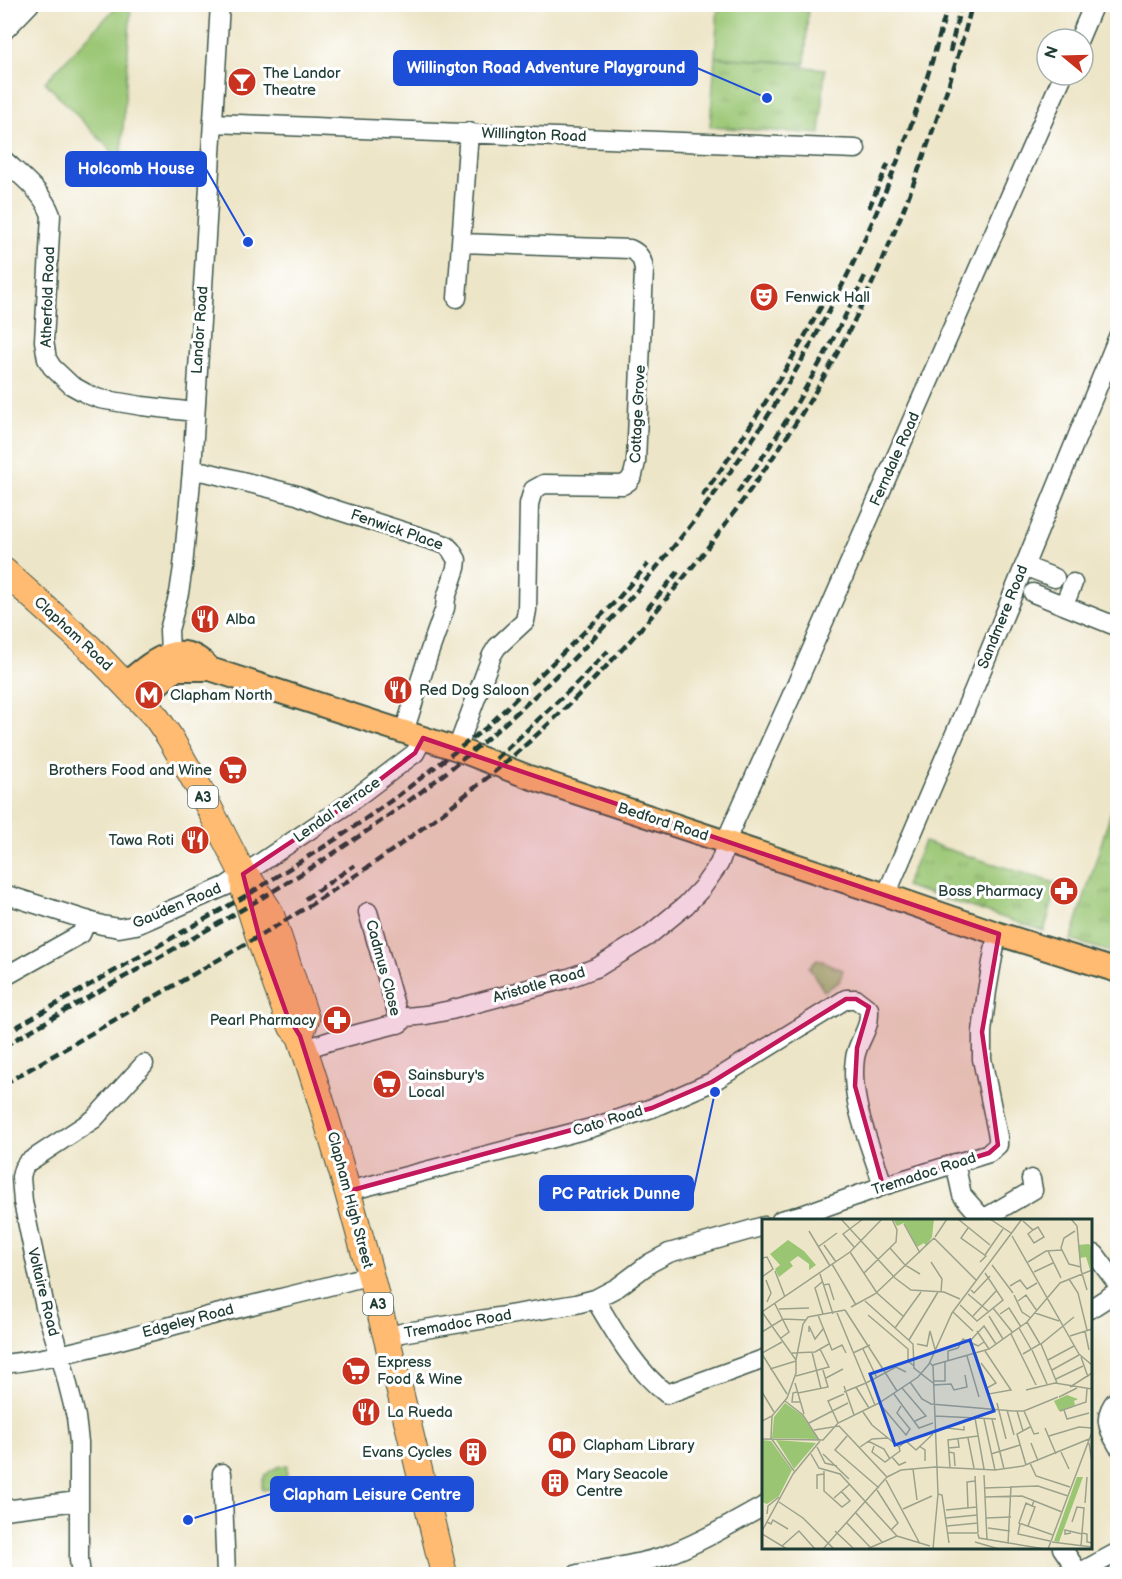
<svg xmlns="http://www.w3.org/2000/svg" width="1122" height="1579" viewBox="0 0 1122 1579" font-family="'Balsamiq Sans',sans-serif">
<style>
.grass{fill:url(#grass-tufts);stroke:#5c8254;stroke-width:1.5}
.garden{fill:#9ac673;stroke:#5c8254;stroke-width:1.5}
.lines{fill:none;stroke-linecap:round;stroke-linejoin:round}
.minor-casing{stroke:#3e564a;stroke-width:21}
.major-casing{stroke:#3e564a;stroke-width:26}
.highway-casing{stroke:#3e564a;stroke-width:28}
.minor{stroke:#fff;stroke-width:18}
.major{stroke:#ffbb71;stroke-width:22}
.highway{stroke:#ffbb71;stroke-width:26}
.rail{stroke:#1f3d34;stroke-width:4.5;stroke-dasharray:9 4.5;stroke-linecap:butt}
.marked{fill:#c2185b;fill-opacity:0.2;stroke:#c2185b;stroke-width:4.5;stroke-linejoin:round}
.labels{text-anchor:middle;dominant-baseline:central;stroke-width:6;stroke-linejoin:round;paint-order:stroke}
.shield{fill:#fff;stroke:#627771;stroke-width:1.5}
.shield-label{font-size:14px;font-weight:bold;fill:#1f3d34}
.poi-label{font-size:15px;fill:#1f3d34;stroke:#fff;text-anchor:start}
.street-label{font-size:15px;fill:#1f3d34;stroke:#fff}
.inset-road{fill:none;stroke:#9ba28c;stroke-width:1.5}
.view{fill:#1d4ed8;fill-opacity:0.15;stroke:#1d4ed8;stroke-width:3}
.inset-edge{fill:none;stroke:#1f3d34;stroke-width:3}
.leader{fill:none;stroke:#1d4ed8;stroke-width:2}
.callout-dot{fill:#1d4ed8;stroke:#fff;stroke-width:2}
.callout{fill:#1d4ed8;stroke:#1d4ed8;stroke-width:2}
.callout-label{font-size:16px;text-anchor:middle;font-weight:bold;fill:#fff}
</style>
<defs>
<pattern id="grass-tufts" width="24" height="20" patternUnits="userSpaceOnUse" patternTransform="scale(1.5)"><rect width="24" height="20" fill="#9ac673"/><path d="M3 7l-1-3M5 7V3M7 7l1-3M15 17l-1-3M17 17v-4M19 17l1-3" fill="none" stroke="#7da25f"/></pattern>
</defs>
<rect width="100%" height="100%" fill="#fff"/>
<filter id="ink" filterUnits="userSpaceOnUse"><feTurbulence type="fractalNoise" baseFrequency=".0167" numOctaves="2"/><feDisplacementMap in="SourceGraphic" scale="12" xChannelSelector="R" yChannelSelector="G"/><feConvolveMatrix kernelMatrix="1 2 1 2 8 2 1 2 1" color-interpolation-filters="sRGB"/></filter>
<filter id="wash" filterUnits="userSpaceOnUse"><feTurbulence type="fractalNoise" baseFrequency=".008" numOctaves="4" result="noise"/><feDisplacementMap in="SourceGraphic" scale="24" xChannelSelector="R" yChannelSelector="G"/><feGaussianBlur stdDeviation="1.35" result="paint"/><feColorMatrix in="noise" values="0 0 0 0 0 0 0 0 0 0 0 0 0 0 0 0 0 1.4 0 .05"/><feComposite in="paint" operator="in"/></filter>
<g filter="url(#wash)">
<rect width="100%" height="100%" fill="#ede5c7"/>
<path class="grass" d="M715 57 804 64V67L825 69 820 134 710 127Z
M1117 793 1118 954H1117L1071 940Z
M924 842 1058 884 1044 931 905 886Z
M817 959 843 970 839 982 824 991 809 967Z
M287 1465 286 1488 262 1490C260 1474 273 1467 287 1465Z"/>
<path class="garden" d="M119 4 131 5 121 161 45 82Z
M718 5H746L808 9 805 63 715 57Z"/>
</g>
<g filter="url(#ink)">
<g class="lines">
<g class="minor-casing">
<path id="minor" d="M4 31 30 4
M1079 39 1094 4
M213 123 856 149
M4 160C21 176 43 192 51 215L44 341 47 359 52 367 71 385 89 395 100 399 142 406 195 412
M457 298 469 132
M192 470 206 472 297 495 324 506 446 545 451 550 457 560 456 568 446 598 445 608 429 653 404 732
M1024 566 1055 578
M1033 593 1118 627
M1064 605 1073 583
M170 653 169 630 179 593 183 567 192 470 220 4
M457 749 492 655 497 647 525 621 527 610 529 504 533 490 544 484 623 485 629 481 633 475 636 462 644 270C643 260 640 253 630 249L461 243
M4 894 102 925 119 928 136 925 226 886 345 806 415 753 423 738
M886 895 974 689 1118 337
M368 912 396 1009 398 1024
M4 977 81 934 87 920
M305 1049 330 1041 400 1023 407 1017 426 1015 451 1010 569 978 598 967 648 936 686 905 702 888 719 864 722 856 731 829 790 699 1063 75
M955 1163 962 1195 983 1219 1033 1190 1031 1179
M349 1191 591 1128 652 1108 712 1082 846 999H856L869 1009C869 1014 869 1019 868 1023 865 1035 857 1045 855 1058 849 1102 871 1145 883 1186
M781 1220 805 1214 883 1186 989 1153 998 1145V1137L982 1059V1032L987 991 995 945 999 934
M1090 1257 1095 1254 1118 1285
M595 1299C614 1331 637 1372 667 1394L764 1359
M1090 1309 1118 1291
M387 1338 401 1333 576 1304 595 1299 618 1287 650 1263 669 1253 764 1226
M4 1364C71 1356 136 1335 201 1318 257 1303 314 1291 370 1275
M1118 1398C1102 1415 1107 1428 1118 1446
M222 1473 226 1574
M4 1510 78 1501
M1062 1548 1079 1573
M81 1574 79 1560V1442L76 1417 63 1365 45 1307 23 1202 21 1177 23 1169 27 1163 94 1119 144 1064
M577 1574C606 1569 636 1565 664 1556 698 1544 731 1524 764 1506
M1077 1574 1118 1552"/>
</g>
<g class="major-casing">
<path id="major" d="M125 684C151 663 179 635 209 668
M140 699 176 669H210L457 749 529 777 886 895 999 934 1118 971"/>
</g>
<g class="highway-casing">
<path id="highway" d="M4 571 90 648 156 717 169 736 198 786 243 874 249 879 270 912 306 1019 300 1036
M243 874 244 889 260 940 287 1015 292 1027 300 1036C359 1213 401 1394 444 1574"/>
</g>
<use href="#minor" class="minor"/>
<use href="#major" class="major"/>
<use href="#highway" class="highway"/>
<path class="rail" d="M950 52 961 4
M869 208 888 164
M737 493C751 473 766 453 779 432 811 381 840 328 866 274
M702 496C747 434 787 370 823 303
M647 609 678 572
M496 759 574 686 608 651
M305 899 355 865
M4 1034 249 894 344 834 399 795 487 727 616 601 648 564
M4 1046C51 1019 97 992 144 966 235 914 326 863 410 800 672 606 867 320 948 4
M4 1084C65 1049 126 1013 187 978 235 950 283 923 329 893 376 863 421 830 464 796 569 715 660 614 738 507 782 446 824 383 857 315 885 259 908 200 929 141 945 96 961 51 972 4"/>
</g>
</g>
<path class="marked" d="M423 738 999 934 982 1032 998 1145 989 1153 883 1186 855 1086 857 1048 869 1007 856 999H846L712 1082 652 1108 349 1191 300 1036 287 1015 260 940 243 874 345 806 415 753Z"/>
<defs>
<g id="bar-disc" transform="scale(1.5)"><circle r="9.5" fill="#c8321e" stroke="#fff"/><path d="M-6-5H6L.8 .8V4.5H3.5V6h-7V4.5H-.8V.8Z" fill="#fff"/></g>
<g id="theatre-disc" transform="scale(1.5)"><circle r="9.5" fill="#c8321e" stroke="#fff"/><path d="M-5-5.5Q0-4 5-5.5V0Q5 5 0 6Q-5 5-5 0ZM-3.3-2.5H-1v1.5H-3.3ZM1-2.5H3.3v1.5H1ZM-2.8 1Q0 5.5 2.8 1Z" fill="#fff"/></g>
<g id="restaurant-disc" transform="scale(1.5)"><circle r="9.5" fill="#c8321e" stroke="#fff"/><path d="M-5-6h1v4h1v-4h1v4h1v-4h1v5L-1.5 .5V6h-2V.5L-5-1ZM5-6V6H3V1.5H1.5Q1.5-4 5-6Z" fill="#fff"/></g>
<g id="metro-disc" transform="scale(1.5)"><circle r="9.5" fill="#c8321e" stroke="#fff"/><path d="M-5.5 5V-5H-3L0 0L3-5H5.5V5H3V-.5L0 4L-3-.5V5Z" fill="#fff"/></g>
<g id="supermarket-disc" transform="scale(1.5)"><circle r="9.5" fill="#c8321e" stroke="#fff"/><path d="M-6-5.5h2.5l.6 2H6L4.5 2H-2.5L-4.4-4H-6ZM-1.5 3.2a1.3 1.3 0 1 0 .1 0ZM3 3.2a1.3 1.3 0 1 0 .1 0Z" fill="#fff"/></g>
<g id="pharmacy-disc" transform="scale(1.5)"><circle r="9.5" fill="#c8321e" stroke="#fff"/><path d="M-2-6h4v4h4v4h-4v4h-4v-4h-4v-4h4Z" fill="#fff"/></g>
<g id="library-disc" transform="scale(1.5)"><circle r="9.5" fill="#c8321e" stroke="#fff"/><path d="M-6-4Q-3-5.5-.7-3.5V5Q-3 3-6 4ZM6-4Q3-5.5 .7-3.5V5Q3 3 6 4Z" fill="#fff"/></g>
<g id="building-disc" transform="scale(1.5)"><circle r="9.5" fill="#c8321e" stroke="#fff"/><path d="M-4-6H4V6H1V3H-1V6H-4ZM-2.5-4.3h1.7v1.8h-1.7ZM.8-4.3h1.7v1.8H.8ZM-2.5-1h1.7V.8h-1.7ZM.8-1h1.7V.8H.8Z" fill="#fff"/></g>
</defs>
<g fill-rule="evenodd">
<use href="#bar-disc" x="242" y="82"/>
<use href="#theatre-disc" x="764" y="297"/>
<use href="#restaurant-disc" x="205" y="619"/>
<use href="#restaurant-disc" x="398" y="690"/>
<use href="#metro-disc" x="149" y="695"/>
<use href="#supermarket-disc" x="233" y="770"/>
<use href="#restaurant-disc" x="195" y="840"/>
<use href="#pharmacy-disc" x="1064" y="891"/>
<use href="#pharmacy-disc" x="337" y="1020"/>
<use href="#supermarket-disc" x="387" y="1084"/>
<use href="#supermarket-disc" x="356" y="1371"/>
<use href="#restaurant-disc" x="366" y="1412"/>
<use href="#library-disc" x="562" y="1445"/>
<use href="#building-disc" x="473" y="1452"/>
<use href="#building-disc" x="555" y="1483"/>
</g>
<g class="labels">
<g class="shield">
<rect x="188" y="786" width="30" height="22" rx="4.5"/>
<rect x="363" y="1293" width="30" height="22" rx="4.5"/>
</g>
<g class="shield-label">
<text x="203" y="797">A3</text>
<text x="378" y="1304">A3</text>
</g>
<g class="poi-label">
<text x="263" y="73">The Landor<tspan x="263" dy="17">Theatre</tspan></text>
<text x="785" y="297">Fenwick Hall</text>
<text x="226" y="619">Alba</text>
<text x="419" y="690">Red Dog Saloon</text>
<text x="170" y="695">Clapham North</text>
<text x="212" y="770" text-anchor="end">Brothers Food and Wine</text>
<text x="174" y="840" text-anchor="end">Tawa Roti</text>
<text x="1043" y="891" text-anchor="end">Boss Pharmacy</text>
<text x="316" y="1020" text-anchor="end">Pearl Pharmacy</text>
<text x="408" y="1075">Sainsbury's<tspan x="408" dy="17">Local</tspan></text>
<text x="377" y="1362">Express<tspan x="377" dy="17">Food &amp; Wine</tspan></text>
<text x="387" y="1412">La Rueda</text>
<text x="583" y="1445">Clapham Library</text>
<text x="452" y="1452" text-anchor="end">Evans Cycles</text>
<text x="576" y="1474">Mary Seacole<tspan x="576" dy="17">Centre</tspan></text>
</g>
<g class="street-label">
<text transform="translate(534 135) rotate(2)">Willington Road</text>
<text transform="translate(48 297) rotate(-88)">Atherfold Road</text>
<text transform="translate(200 330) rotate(-86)">Landor Road</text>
<text transform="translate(638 414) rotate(-87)">Cottage Grove</text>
<text transform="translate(895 459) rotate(-66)">Ferndale Road</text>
<text transform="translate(397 530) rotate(19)">Fenwick Place</text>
<text transform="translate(1003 617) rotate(-68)">Sandmere Road</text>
<text transform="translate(73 634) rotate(43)">Clapham Road</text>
<text transform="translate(337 810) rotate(-35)">Lendal Terrace</text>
<text transform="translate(663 822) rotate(18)">Bedford Road</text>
<text transform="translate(177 906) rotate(-23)">Gauden Road</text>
<text transform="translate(383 968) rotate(75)">Cadmus Close</text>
<text transform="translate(539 985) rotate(-16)">Aristotle Road</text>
<text transform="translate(608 1121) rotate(-17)">Cato Road</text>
<text transform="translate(924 1174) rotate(-18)">Tremadoc Road</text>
<text transform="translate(350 1200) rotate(75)">Clapham High Street</text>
<text transform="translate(43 1292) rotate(76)">Voltaire Road</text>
<text transform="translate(188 1321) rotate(-15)">Edgeley Road</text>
<text transform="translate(458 1324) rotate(-10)">Tremadoc Road</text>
</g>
</g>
<g transform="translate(762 1219)">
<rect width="330" height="330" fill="#ede5c7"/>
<path d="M131 0H172L170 18 164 27 162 24 155 28 142 4 135 7ZM26 21 42 32 54 46 47 51V45L36 37 28 43 31 47 17 58 13 50 18 46 8 35ZM327 25 330 29 328 51 324 38 318 39 316 26ZM23 184 40 196 56 220 10 219 12 198ZM0 221 9 222 30 251 17 277 5 285 0 283ZM14 221 54 224 32 250ZM315 258H321L297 323 292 322Z" fill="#9ac673"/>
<path d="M305 176 316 180 312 182 313 186 297 192 292 182Z" fill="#9ac673"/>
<path class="inset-road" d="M79 0 133 59 149 71 182 73 198 80M196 0 228 26M228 0 249 14M309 0 315 7 319 51 325 71M261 2 271 11 276 8 282 18 272 24 266 15 271 11M142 5 158 34M206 9 199 19 224 37 218 43M47 12 68 47M313 12 302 19 299 29 307 45 319 48M250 17 317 135 330 146M173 18 185 0M172 19 215 62M62 26 74 43M56 28 75 14M93 29 81 15 101 0M128 29 143 46 158 55M286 32 299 59M88 33 115 74 142 98M223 36 241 10M0 39 5 38 11 50 0 58M169 43 180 60 179 73M266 43 284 32 300 31M70 45 94 86M230 46 251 74M13 52 23 78M272 53 291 44M102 54 134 23 135 11 130 0M58 55 71 95M307 60 316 74 325 111M4 61 9 74 5 83M60 63 53 69 61 95M61 66 67 65 72 81M248 67 258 61 265 70 275 64M209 71 212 74 228 57M206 75 226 92M252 76 260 93 269 99M103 82 151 125 152 149 171 164M256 82 264 76 275 92M13 85 27 113 19 119M198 86 215 102 241 81 223 54M89 88 113 75 172 19M231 89 251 114M17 90 47 89M83 91 135 172M0 93 88 33 120 0M0 93 34 141V154L25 179 10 197 0 202M191 93 211 112M75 94 113 186M273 94 297 102M238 95 247 89 259 108M56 96 70 131 80 126 84 134M106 96 146 130V142L152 147M211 97 235 71M227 97 241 120M133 109 159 73M257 109 269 130M215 112 227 130M323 112 327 131M0 113 21 100 44 101M47 113V107L53 120 61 110M249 115 274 166M308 117 330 110M147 121 176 73M208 122 222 107 234 125M155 125 165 127 168 112 173 130M101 130 115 159M270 131 285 165M50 133 59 170M0 134 20 123M30 134 53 133 67 125M91 134 108 126M0 135 25 175M214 135 227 175 249 171 223 132M261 135 278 125 265 103M205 137 217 178M319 138 326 158M34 141 41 105 46 98 83 91M286 141 312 127M186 142V132L196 129 201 120 216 127 222 123M168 144 171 147 176 275 171 330M219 144 234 164 225 169M171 146 227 130 265 103 298 64 330 51M8 150 34 142M290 151 317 136M34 157 67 148 58 130M64 159 81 150M294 160 321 147M172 162H183V143M148 163 160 180 169 185 251 192M33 164 42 195M104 164 134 148 144 153M295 164 279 125 312 98M171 166 189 165 192 171 205 168 203 156M82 167 92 196M94 168 107 189M308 168 330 154M140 169 164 197 153 202M264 171 293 164 330 170M0 173 12 193M35 173 31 174 30 183H38M82 173 104 164M36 174 66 168 61 151M132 175 157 209 171 204M297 178 315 169M23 182 41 196 57 221M117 184 144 216 148 210 135 194 139 187M235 184 244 220M245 191 252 216M302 191 305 200 327 194M251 192H262L296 178M255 192 261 212M262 192 272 215 277 214M298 192 324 183 325 170M101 193 110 206 137 228M10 197 9 219 32 252M173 197 234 200M213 199 222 250M222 200 233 251M230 200 242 250M47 204 86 184M76 204 66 182 82 175M185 209 202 211V207M283 209 294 235M52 211 77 207 125 258 139 251 173 248 233 251 261 247 327 220M85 217 73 231 117 269M287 217 317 208 330 209M206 219 212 249M0 220 61 221 76 204 117 184 156 158 167 145 190 94 260 0M106 222 122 230 128 240M269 224 276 242M327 224 330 243M112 227 110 233 123 243 138 232 137 228M157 227 163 231V242M55 228 63 244 75 247M98 228 110 220 126 219M137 228 144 222 154 231 171 215M186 229 197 228 196 220M187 233 192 234 193 247M299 233 307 250M49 235 57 249 78 255 135 317 168 327M61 235 87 260M229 235 258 226M130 238 137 246 144 243M268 244 274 257 308 268M264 246 255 215 268 208M188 248 186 221 216 217M151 250 155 281M62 252V272L80 288 88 282 79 272M222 256 225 321M213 257 216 314M124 261 158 325M223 269 276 267 306 277M55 270V256L62 255M115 271 136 304 129 311M176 275 180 276 187 324M223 278 260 277 300 293M72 279 88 265M272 282 270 287 264 284 257 304 291 316M17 283 41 299 72 330M323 284 325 258M206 289 205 263 213 262M141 290 170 277M184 291 215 288M94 294 120 323M5 295 6 287 17 278M184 299 215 296M224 299 249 298M5 303 9 305 11 301 26 310M84 303 108 328M310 303 315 288 322 289 319 327M258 305 256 315 288 322M185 307 216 304M266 307 273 288 270 287M226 309 248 312M0 312 31 255 58 222M73 312 92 330M186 314H216M309 314 303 315V311L320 315M320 314 325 315V323L330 324M0 315 25 330M216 315 217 319 283 330M213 323 237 330M290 323 330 328M246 325 249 267M20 327 37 312 53 330M61 330 125 258M105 330 135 317M286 330 330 213"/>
<path class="view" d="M208 121 232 192 133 226 108 155Z"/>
<rect width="330" height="330" class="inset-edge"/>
</g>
<path class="leader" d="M767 98L697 68M248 242L206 169M715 1092L693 1193M188 1520L271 1494"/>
<g class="callout-dot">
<circle cx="767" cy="98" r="6"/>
<circle cx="248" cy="242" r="6"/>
<circle cx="715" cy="1092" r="6"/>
<circle cx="188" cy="1520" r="6"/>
</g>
<g class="callout">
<rect x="394" y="51" width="303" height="34" rx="6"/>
<rect x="66" y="152" width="140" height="34" rx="6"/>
<rect x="540" y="1176" width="153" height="34" rx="6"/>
<rect x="271" y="1477" width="202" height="34" rx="6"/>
</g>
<g class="callout-label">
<text x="546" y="73">Willington Road Adventure Playground</text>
<text x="136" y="174">Holcomb House</text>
<text x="616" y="1199">PC Patrick Dunne</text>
<text x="372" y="1500">Clapham Leisure Centre</text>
</g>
<rect width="1122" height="1579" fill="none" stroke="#fff" stroke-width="24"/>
<g transform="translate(1065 57) rotate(289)"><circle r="28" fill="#ffffff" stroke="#a5b1ae" stroke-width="1.5"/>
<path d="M0-4.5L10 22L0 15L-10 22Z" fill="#c8321e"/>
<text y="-9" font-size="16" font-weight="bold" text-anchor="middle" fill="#1f3d34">N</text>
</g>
</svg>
